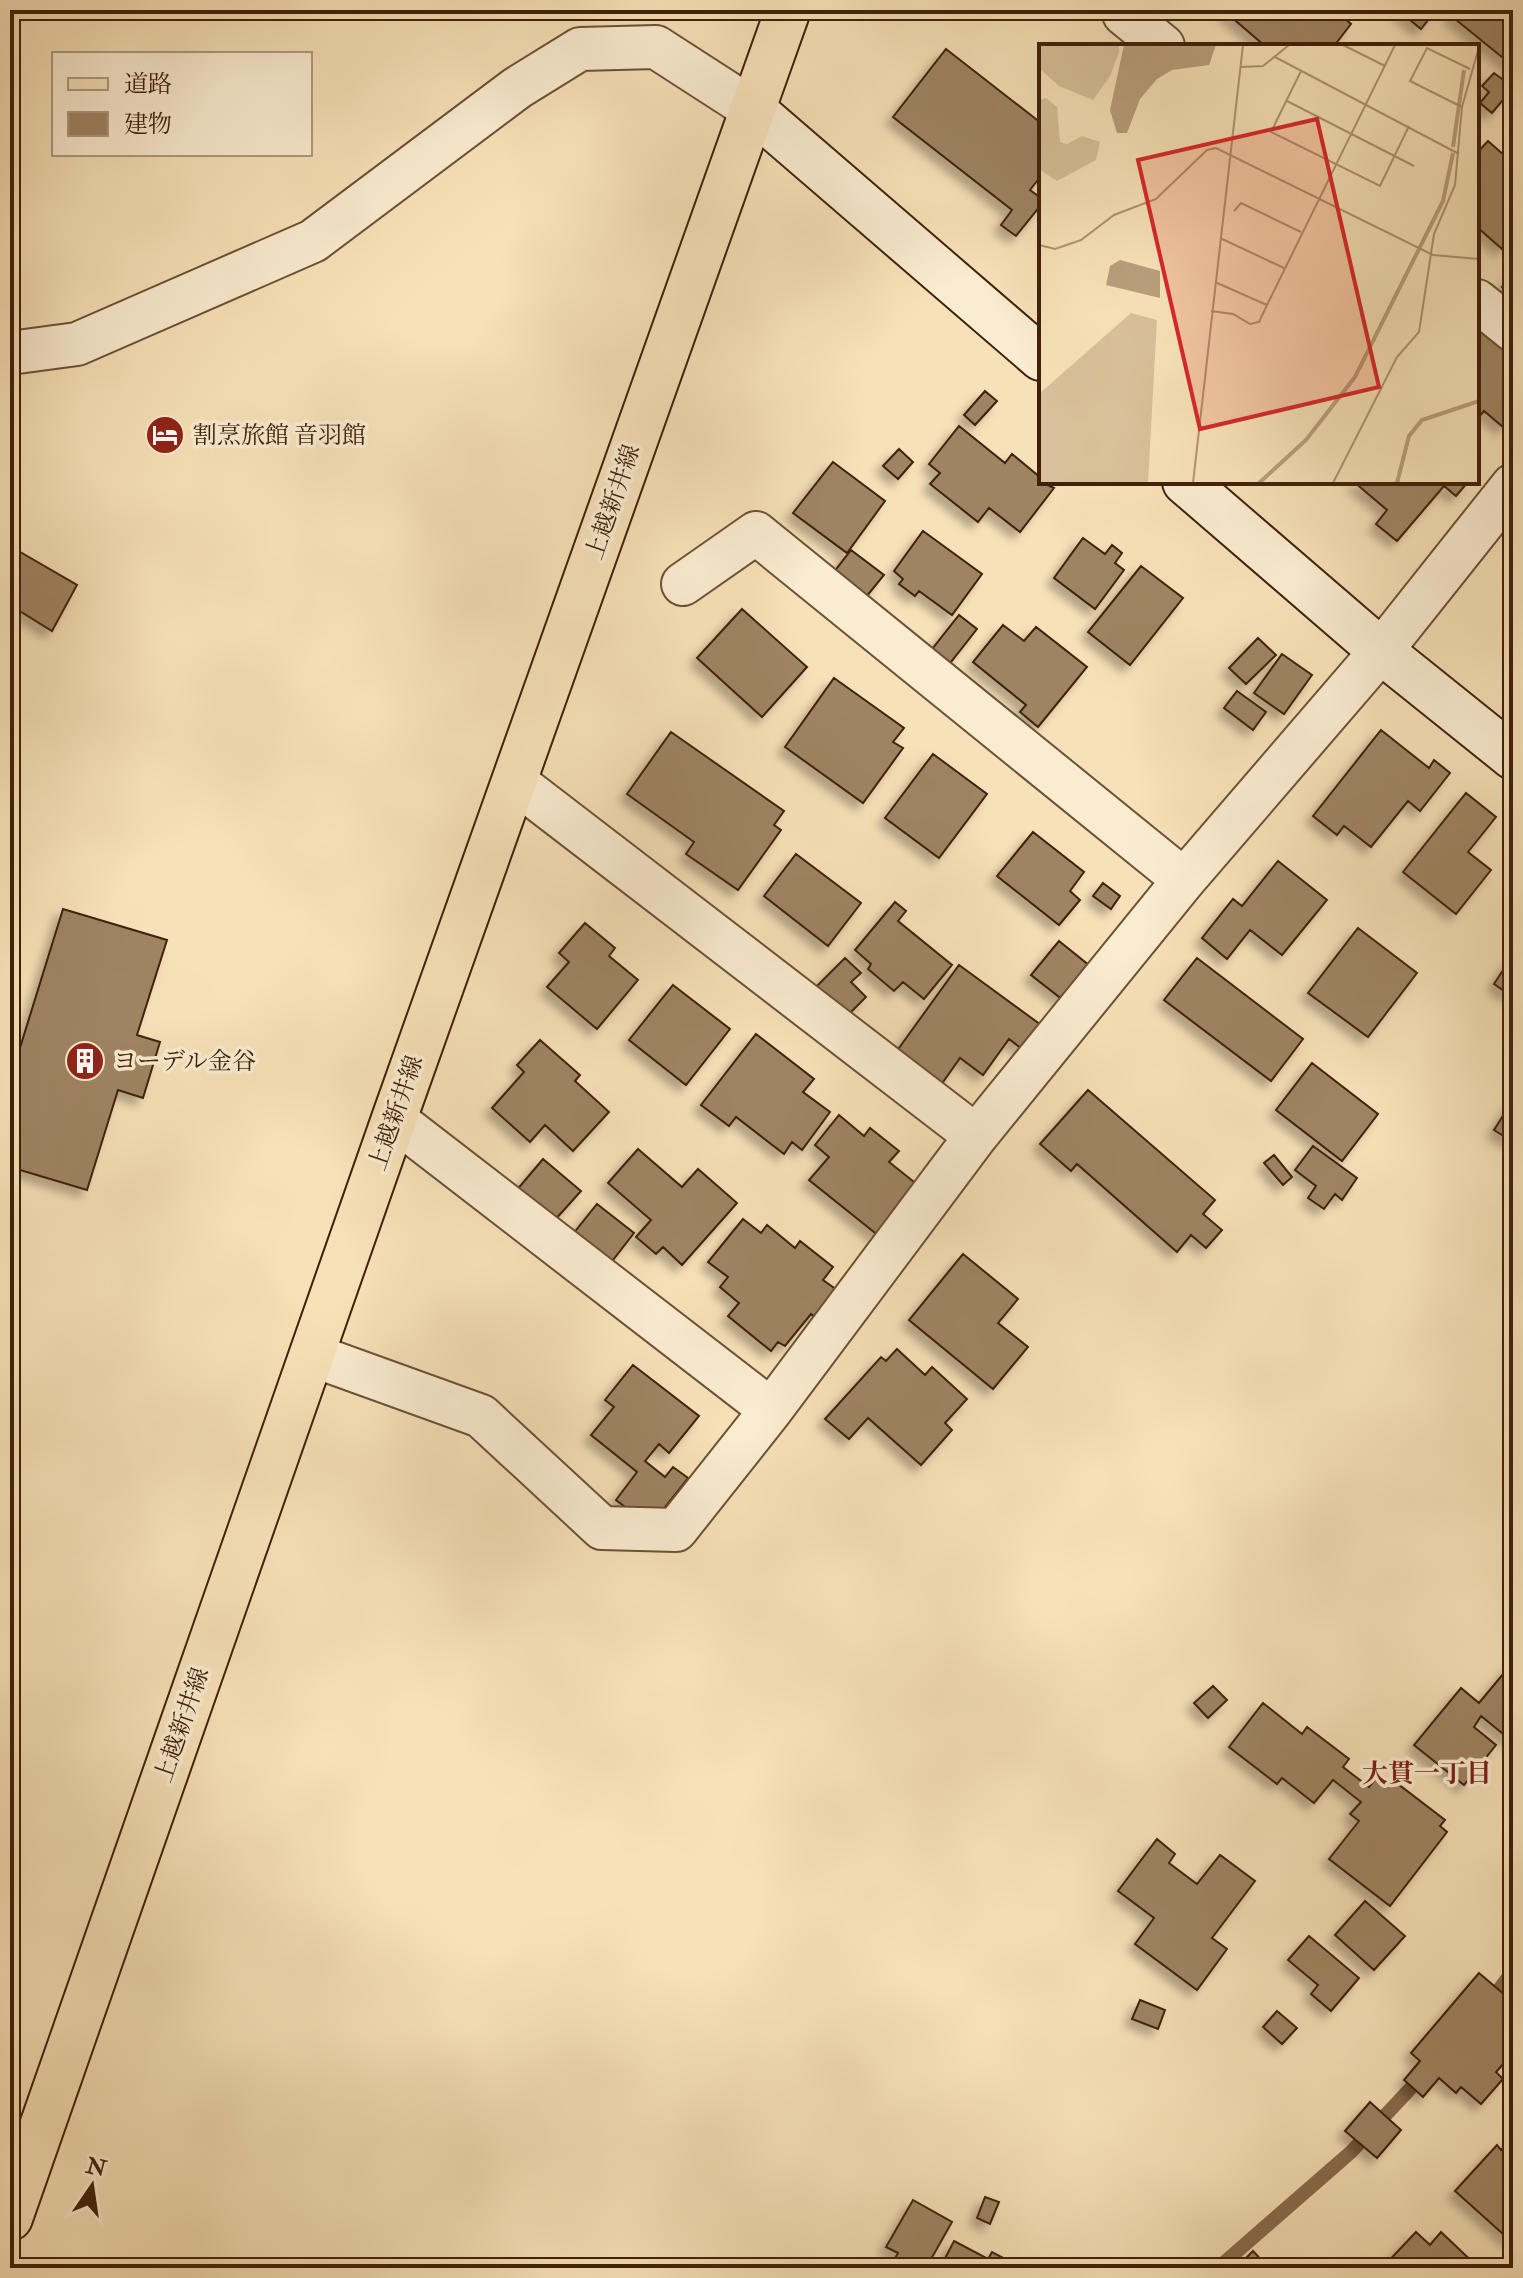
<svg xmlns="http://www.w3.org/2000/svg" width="1523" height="2278" viewBox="0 0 1523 2278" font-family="'IM FELL Double Pica','Noto Serif JP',serif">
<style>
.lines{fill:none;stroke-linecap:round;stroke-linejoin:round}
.stream{stroke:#896c4e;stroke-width:14}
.building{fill:#9f8464;stroke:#402009;stroke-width:2;filter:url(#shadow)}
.street-casing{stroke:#6e5035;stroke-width:46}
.secondary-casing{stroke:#402009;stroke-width:48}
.primary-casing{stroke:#402009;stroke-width:48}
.street{stroke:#faecd1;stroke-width:42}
.secondary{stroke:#faecd1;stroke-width:44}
.primary{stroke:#f7e1b8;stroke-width:44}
.labels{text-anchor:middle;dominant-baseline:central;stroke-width:7;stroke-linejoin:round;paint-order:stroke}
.poi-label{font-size:24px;fill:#402009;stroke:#faecd1;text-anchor:start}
.street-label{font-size:24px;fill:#402009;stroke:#faecd1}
.neighbourhood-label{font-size:26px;font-weight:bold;fill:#7a1f14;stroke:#faecd1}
.inset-river{fill:none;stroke:#b99f7c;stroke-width:4}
.inset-road{fill:none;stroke:#ae9472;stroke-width:2}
.view{fill:#d62828;fill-opacity:0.15;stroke:#d62828;stroke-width:4}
.inset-edge{fill:none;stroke:#402009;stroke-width:4}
</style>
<defs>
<filter id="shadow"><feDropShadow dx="-7" dy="7" stdDeviation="4" flood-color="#0004"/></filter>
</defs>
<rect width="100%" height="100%" fill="#f7e1b8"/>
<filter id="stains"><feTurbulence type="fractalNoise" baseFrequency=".0025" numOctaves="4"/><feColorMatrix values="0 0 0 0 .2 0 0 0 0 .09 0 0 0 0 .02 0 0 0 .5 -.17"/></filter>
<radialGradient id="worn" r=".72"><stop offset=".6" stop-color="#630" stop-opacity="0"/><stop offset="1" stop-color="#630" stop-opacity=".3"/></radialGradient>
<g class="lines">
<path class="stream" d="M1489 2003 1513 1971
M1218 2268 1351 2152 1424 2074"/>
</g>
<path class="building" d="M1223 10H1335L1351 24 1334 46H1265Z
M1398 10H1436L1421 29Z
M1455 10H1513V66L1450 15Z
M946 49 1041 123V176L1030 190 1041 198V205L1016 236 1001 225 1012 210 893 117Z
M1513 66V88L1492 113 1480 103 1489 92 1482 86 1494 73 1502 79Z
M1488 141 1513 163V236L1502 249 1477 227V153Z
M1513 275V297L1502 287Z
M1477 320 1513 350V415L1503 427 1484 411 1477 419Z
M985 391 997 401 975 425 964 415Z
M959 426 1005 463 1012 454 1041 478V482L1054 488 1020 532 989 508 978 522 930 484 940 473 929 464Z
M899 449 913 462 898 479 883 466Z
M833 462 885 501 847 553 793 513Z
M1354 482H1468L1456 496 1444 486 1397 541 1376 524 1387 510Z
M923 531 982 574 952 615 919 591 915 596 899 584 903 579 894 571Z
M1083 538 1105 554 1112 545 1122 553 1115 563 1124 570 1095 609 1054 578Z
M15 549 77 585 52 631 10 605V558Z
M851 550 884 575 862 602 830 577Z
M1141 566 1183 598 1130 665 1088 632Z
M742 609 807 667 762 717 697 658Z
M959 615 977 629 943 672 925 658Z
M1003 625 1024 641 1036 627 1087 667 1038 727 1020 712 1026 705 973 662Z
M1258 638 1276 655 1246 684 1229 668Z
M1282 654 1312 675 1284 714 1254 693Z
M834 678 904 728 893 742 903 748 863 803 785 747Z
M1237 691 1266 712 1253 730 1224 708Z
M1381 730 1429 768 1434 760 1450 773 1420 811 1408 801 1371 847 1344 826 1337 835 1313 816Z
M671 732 784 811 774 825 781 830 738 890 686 854 694 842 627 794Z
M933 754 987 794 939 858 885 818Z
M1466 793 1496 817 1468 852 1491 870 1456 914 1403 872Z
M1033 832 1084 872 1070 891 1080 900 1059 925 997 876Z
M796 854 861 903 828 946 764 896Z
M1278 861 1327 900 1282 955 1250 930 1227 959 1202 938 1233 899 1242 906Z
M1103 883 1120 896 1111 909 1093 896Z
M895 902 906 911 898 921 952 965 924 999 903 982 894 991 868 969 871 964 855 950Z
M63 909 167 940 137 1035 160 1042 143 1098 118 1090 87 1190 10 1167V1080Z
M585 923 615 948 609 956 638 980 597 1029 547 987 569 962 559 953Z
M1358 928 1417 973 1368 1037 1308 993Z
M1059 941 1090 966 1063 1000 1031 975Z
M845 958 861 973 851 982 866 997 841 1022 811 992Z
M1197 958 1303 1039 1271 1081 1164 1000Z
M1511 958 1513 959V997L1494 984Z
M959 965 1041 1025 1022 1049 1009 1039 983 1075 960 1058 936 1092 891 1059Z
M673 985 730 1029 686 1085 629 1040Z
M756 1034 814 1079 803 1092 830 1112 802 1150 792 1142 784 1154 736 1117 729 1126 701 1105Z
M540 1040 580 1075 575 1081 609 1112 573 1151 545 1125 530 1142 492 1108 524 1072 517 1065Z
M1312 1063 1378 1114 1342 1161 1276 1110Z
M1088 1090 1215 1200 1203 1214 1222 1230 1206 1248 1191 1235 1177 1252 1077 1164 1071 1171 1040 1144Z
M1513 1100V1142L1494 1130Z
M839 1115 864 1136 870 1128 899 1151 889 1162 919 1186 879 1236 809 1180 829 1157 815 1145Z
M1313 1146 1357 1178 1342 1200 1335 1194 1324 1209 1308 1198 1316 1186 1295 1170Z
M638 1149 682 1187 698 1169 737 1203 682 1265 663 1247 656 1254 636 1237 651 1220 608 1183Z
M1274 1155 1292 1177 1283 1185 1264 1163Z
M543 1159 581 1191 553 1222 516 1191Z
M597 1204 634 1233 606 1269 569 1239Z
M743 1219 761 1233 767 1225 795 1248 800 1241 833 1267 823 1280 837 1290 815 1317 811 1314 785 1346 778 1342 771 1351 728 1316 739 1303 720 1287 728 1277 708 1262Z
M963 1254 1018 1299 998 1323 1028 1347 993 1389 909 1320Z
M897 1349 925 1375 932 1367 967 1399 945 1423 952 1430 921 1465 868 1418 849 1439 825 1419 881 1357 886 1361Z
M633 1365 699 1416 669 1453 659 1444 645 1461 665 1477 673 1467 688 1478 650 1526 616 1500 637 1472 591 1435 614 1407 605 1400Z
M1513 1662V1742L1481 1716 1474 1727 1496 1745 1464 1785 1414 1745 1461 1688 1479 1703Z
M1213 1686 1227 1700 1208 1718 1194 1703Z
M1263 1703 1302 1734 1307 1727 1349 1759 1343 1767 1369 1787 1377 1777 1389 1787 1394 1781 1445 1820 1440 1826 1447 1832 1390 1906 1329 1859 1359 1821 1350 1814 1361 1802 1333 1780 1314 1803 1282 1778 1277 1784 1229 1747Z
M1157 1839 1175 1854 1169 1863 1197 1884 1220 1855 1255 1881 1212 1938 1227 1949 1197 1990 1135 1944 1154 1918 1118 1891Z
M1365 1901 1405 1936 1374 1970 1335 1935Z
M1309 1936 1359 1978 1331 2011 1311 1994 1318 1985 1288 1960Z
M1479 1973 1513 2002V2053L1496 2072 1503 2079 1481 2104 1461 2087 1456 2093 1439 2078 1423 2097 1404 2080 1420 2061 1411 2053Z
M1140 2000 1165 2010 1158 2029 1132 2019Z
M1277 2011 1297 2028 1282 2044 1263 2027Z
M1370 2102 1401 2130 1377 2158 1345 2131Z
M1513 2138V2243L1455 2191 1497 2145 1501 2150Z
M985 2197 999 2202 990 2224 977 2218Z
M913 2200 952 2222 926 2268H894L891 2266 898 2253 886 2247Z
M1416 2232 1430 2245 1441 2232 1479 2268H1382Z
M954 2241 988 2259 992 2252 1017 2265 1015 2268H940Z
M1253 2251 1265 2264 1261 2268H1242L1239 2265Z"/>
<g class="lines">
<g class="street-casing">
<path id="street" d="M1128 10 1124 14 1163 46
M1477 301 1513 330
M10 353 77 344 313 241 517 88 580 49 656 47 752 109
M683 584 756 533 1184 880
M514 781 976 1136
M312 1355 481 1416 602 1528 676 1530 771 1410 394 1119
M771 1410 976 1136 1184 880 1381 651 1513 485"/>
</g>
<g class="secondary-casing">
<path id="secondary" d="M752 109 1041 358
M1185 482 1381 651 1513 757"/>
</g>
<g class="primary-casing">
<path id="primary" d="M10 2218 394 1119 788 10"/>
</g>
<use href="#street" class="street"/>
<use href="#secondary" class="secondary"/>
<use href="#primary" class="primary"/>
</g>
<defs>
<g id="hotel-disc" transform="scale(2)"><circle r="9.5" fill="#8f2418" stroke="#faecd1"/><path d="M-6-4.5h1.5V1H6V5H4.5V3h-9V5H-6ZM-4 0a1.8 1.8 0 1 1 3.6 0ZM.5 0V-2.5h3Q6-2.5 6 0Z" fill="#fff"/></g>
<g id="building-disc" transform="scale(2)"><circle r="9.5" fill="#8f2418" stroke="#faecd1"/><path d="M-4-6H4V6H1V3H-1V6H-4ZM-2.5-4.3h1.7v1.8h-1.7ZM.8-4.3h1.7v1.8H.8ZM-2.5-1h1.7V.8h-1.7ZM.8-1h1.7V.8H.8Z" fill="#fff"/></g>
</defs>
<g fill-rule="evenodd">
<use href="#hotel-disc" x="165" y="435"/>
<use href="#building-disc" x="85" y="1061"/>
</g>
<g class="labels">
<g class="poi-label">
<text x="193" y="435">割烹旅館 音羽館</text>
<text x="113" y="1061">ヨーデル金谷</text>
</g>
<g class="street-label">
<text transform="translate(613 502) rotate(-71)">上越新井線</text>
<text transform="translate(396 1113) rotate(-71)">上越新井線</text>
<text transform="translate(182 1725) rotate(-71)">上越新井線</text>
</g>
<g class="neighbourhood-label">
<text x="1427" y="1774">大貫一丁目</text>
</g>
</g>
<g transform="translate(1039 44)">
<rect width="440" height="440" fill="#f7e1b8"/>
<path d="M0 1H80V8L71 32 54 56 20 42 0 24ZM7 54 18 63 21 98 28 100 43 92 61 98 57 116 18 137 0 125V56ZM92 269 118 276 109 439H0V350Z" fill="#d8c09a"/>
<path d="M85 1H177L170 21 133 26 118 35 101 55 88 89H78L71 66ZM81 216 121 227V254L67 241 71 222Z" fill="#b99f7c"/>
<path class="inset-river" d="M414 103 425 26M220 439 267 396 316 333 404 157 414 109M358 439 370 392 383 376 440 357"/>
<path class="inset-road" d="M304 1 346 22M236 13 420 110M201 23 224 22 250 1M262 27 232 88 341 142 370 82M248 57 375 122M423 63 371 37 388 4 431 25M195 167 202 159 262 188M181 194 245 224M0 201 16 205 42 196 75 171 117 155 168 106 177 104 394 211 440 215M228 261 356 1M172 267 194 270 211 280 220 278 228 261 176 238M154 439 204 1M294 439 358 313 380 288 395 190 416 141 423 63 440 3"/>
<path class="view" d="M278 75 340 343 161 385 99 116Z"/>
<rect width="440" height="440" class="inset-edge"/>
</g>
<rect width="1523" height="2278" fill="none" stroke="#f7e1b8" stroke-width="40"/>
<rect x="12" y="12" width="1499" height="2254" fill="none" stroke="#402009" stroke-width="4"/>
<rect x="20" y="20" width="1483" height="2238" fill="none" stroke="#402009" stroke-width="2"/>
<rect x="52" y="52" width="260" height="104" fill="#faecd1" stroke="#b09a81" stroke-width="2"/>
<rect x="68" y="78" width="40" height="12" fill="#f7e1b8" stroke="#b09a81" stroke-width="2"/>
<text x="124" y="92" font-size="24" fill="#402009">道路</text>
<rect x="68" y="112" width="40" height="24" fill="#9f8464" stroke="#b09a81" stroke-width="2"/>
<text x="124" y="132" font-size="24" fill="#402009">建物</text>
<g transform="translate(92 2186) rotate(13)" stroke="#faecd1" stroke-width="6" paint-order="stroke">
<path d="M0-6L14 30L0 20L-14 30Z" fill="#402009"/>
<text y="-12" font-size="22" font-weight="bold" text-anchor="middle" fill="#402009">N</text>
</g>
<rect width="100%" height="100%" filter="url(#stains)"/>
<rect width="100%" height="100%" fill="url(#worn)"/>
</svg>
